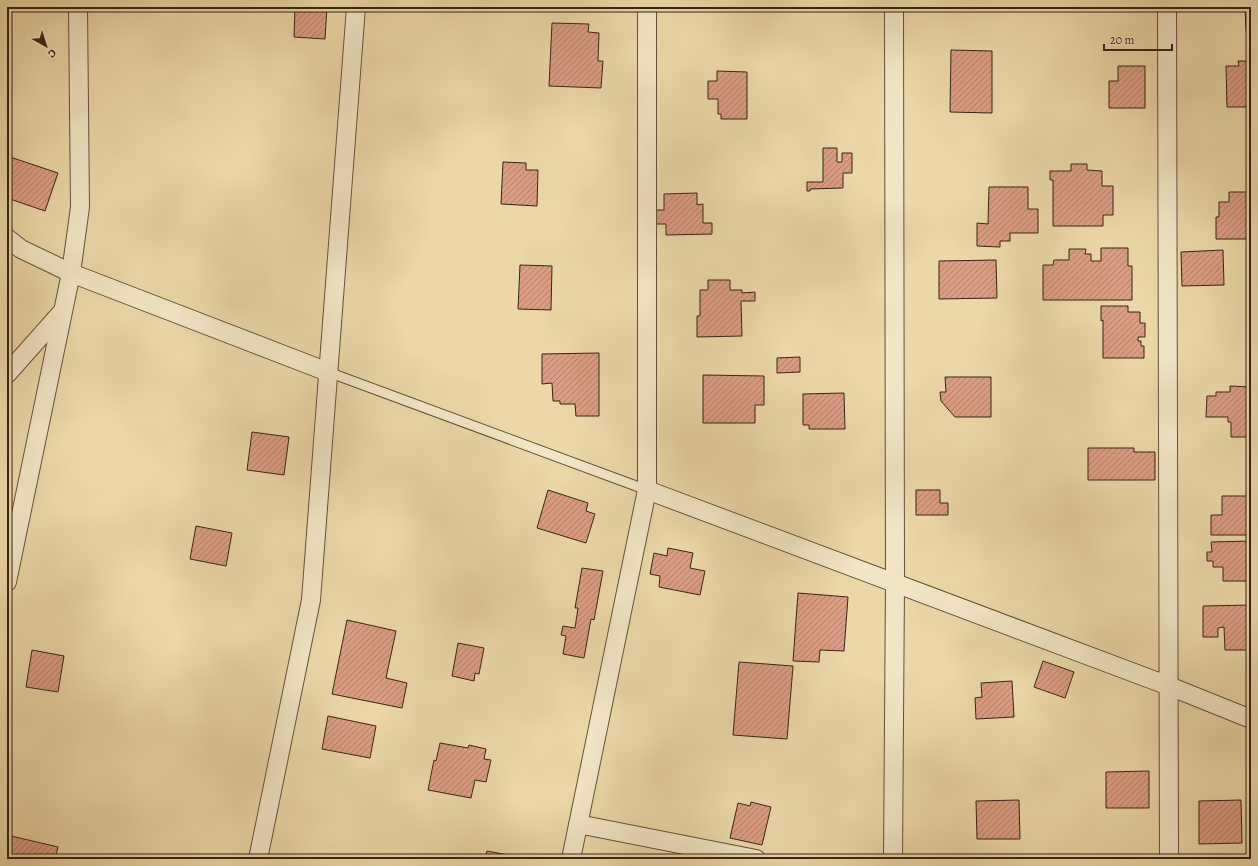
<svg xmlns="http://www.w3.org/2000/svg" width="1258" height="866" viewBox="0 0 1258 866" font-family="Alegreya,serif">
<style>
.building{fill:url(#building-hatch);stroke:#372416}
.lines{fill:none;stroke-linecap:round;stroke-linejoin:round}
.service-casing{stroke:#64513a;stroke-width:11}
.minor-casing{stroke:#64513a;stroke-width:20}
.service{stroke:#f2e5c6;stroke-width:9}
.minor{stroke:#f2e5c6;stroke-width:18}
</style>
<defs>
<pattern id="building-hatch" width="6" height="6" patternUnits="userSpaceOnUse"><rect width="6" height="6" fill="#da9d85"/><path d="M-1 1l2-2M0 6l6-6M5 7l2-2" fill="none" stroke="#b2806c"/></pattern>
</defs>
<rect width="100%" height="100%" fill="#ebd7a8"/>
<filter id="stains"><feTurbulence type="fractalNoise" baseFrequency=".005" numOctaves="4"/><feColorMatrix values="0 0 0 0 .2 0 0 0 0 .09 0 0 0 0 .02 0 0 0 .5 -.17"/></filter>
<radialGradient id="worn" r=".72"><stop offset=".6" stop-color="#630" stop-opacity="0"/><stop offset="1" stop-color="#630" stop-opacity=".3"/></radialGradient>
<path class="building" d="M295 7H327L325 39 294 37Z
M1245 7H1251V31H1246Z
M552 23 589 24 588 32 599 33 598 61H603L601 88 549 86Z
M951 50 992 51V113L950 112Z
M1238 61H1251V107H1227L1226 66H1239Z
M1118 66H1145V108H1109V81H1118Z
M717 71 747 72V119H721V114H718V99H708V81H717Z
M823 148H837V162H842V153H852V173H843V188L810 189V191H807V182H823Z
M7 156 58 173 45 211 7 198Z
M503 162 526 163V170H538L537 206 501 204Z
M1071 164H1087V170L1102 171V186H1113V215H1103V226H1053V180H1050V171H1071Z
M989 187H1028V209H1038V233H1010V241H1000V247L977 246V223L988 224Z
M1229 192H1251V239H1216V217H1219V202H1229Z
M697 193V205L703 204V223H712V234L666 235V224H652V210H664V194Z
M1101 248H1128V266H1132V300H1043V265H1053L1054 260H1069V249H1086L1085 254H1091V261H1101Z
M1223 250 1224 285 1182 286 1181 252Z
M996 260 997 298 939 299V261Z
M520 265 552 266 551 310 518 309Z
M708 280H730V290H742V293L755 292V301H741L742 336 697 337V316H700V290H708Z
M1101 306H1128V312H1140V323H1145V337H1138V341H1141V346H1144V358H1103V320L1101 321Z
M599 353V416H576L575 404H560V401H553L552 383 542 384V354Z
M800 357V372L777 373V358Z
M703 375 764 376V405H755V423H703Z
M945 377H991V417H955L941 401 940 392H946Z
M1230 386 1251 387V437H1231V422H1228V417H1206L1207 396H1216V392H1230Z
M844 393 845 429H809V425H803V394Z
M252 432 289 437 284 475 247 470Z
M1088 448H1134V452H1155V480H1088Z
M548 490 588 503 586 511 595 514 586 543 537 528Z
M916 490H940V503H948V515H916Z
M1222 496H1251V535H1211V515H1222Z
M196 526 232 533 226 566 190 559Z
M1251 541V581H1223V567H1213V561H1207V552H1212L1211 542Z
M668 548 693 553 690 568 705 571 700 595 659 587 660 576 650 574 654 553 667 556Z
M582 568 603 571 594 620 591 619 584 658 563 654 566 636 561 635 563 626 575 628 578 608H575Z
M798 593 848 597 844 651 820 650 819 662 793 661Z
M1251 605V650H1225L1224 627 1218 628V637H1203V606Z
M347 620 396 631 386 678 407 683 402 708 332 694Z
M458 643 484 648 479 674 475 673 474 681 452 676Z
M32 650 64 656 58 692 26 687Z
M1043 661 1074 672 1065 698 1034 687Z
M739 662 793 666 787 739 733 735Z
M1012 681 1014 717 976 719 975 698 982 697 981 683Z
M328 716 376 726 370 758 322 749Z
M440 743 468 748 469 745 486 749 484 759 491 760 486 782 475 780 471 798 428 790 434 760 436 761Z
M1149 771V808H1106V772Z
M1019 800 1020 839H977L976 801Z
M1241 800 1242 843 1199 844V801Z
M751 802 771 807 762 845 730 838 738 803 750 806Z
M7 835 58 847 55 859H7Z
M487 851 525 858 524 859H485Z"/>
<g class="lines">
<g class="service-casing">
<path id="service" d="M328 372 647 490"/>
</g>
<g class="minor-casing">
<path id="minor" d="M1167 7 1169 859
M7 238 21 249 71 273 328 372
M7 374 62 312
M647 490 1169 686 1251 719
M7 582 71 273 80 207 78 7
M578 824 756 859
M258 859 311 600 356 7
M571 859 647 490V7
M893 859 895 583 894 7"/>
</g>
<use href="#service" class="service"/>
<use href="#minor" class="minor"/>
</g>
<rect width="1258" height="866" fill="none" stroke="#ebd7a8" stroke-width="24"/>
<rect x="8" y="8" width="1242" height="850" fill="none" stroke="#372416" stroke-width="2"/>
<rect x="12" y="12" width="1234" height="842" fill="none" stroke="#372416"/>
<g transform="translate(46 46) rotate(141)" stroke="#f2e5c6" stroke-width="3" paint-order="stroke">
<path d="M0-3L7 15L0 10L-7 15Z" fill="#372416"/>
<text y="-6" font-size="11" font-weight="bold" text-anchor="middle" fill="#372416">С</text>
</g>
<path d="M1104 44v6h68v-6" fill="none" stroke="#372416" stroke-width="2"/>
<text x="1110" y="44" font-size="12" fill="#372416" stroke="#f2e5c6" stroke-width="3" paint-order="stroke">20 m</text>
<rect width="100%" height="100%" filter="url(#stains)"/>
<rect width="100%" height="100%" fill="url(#worn)"/>
</svg>
